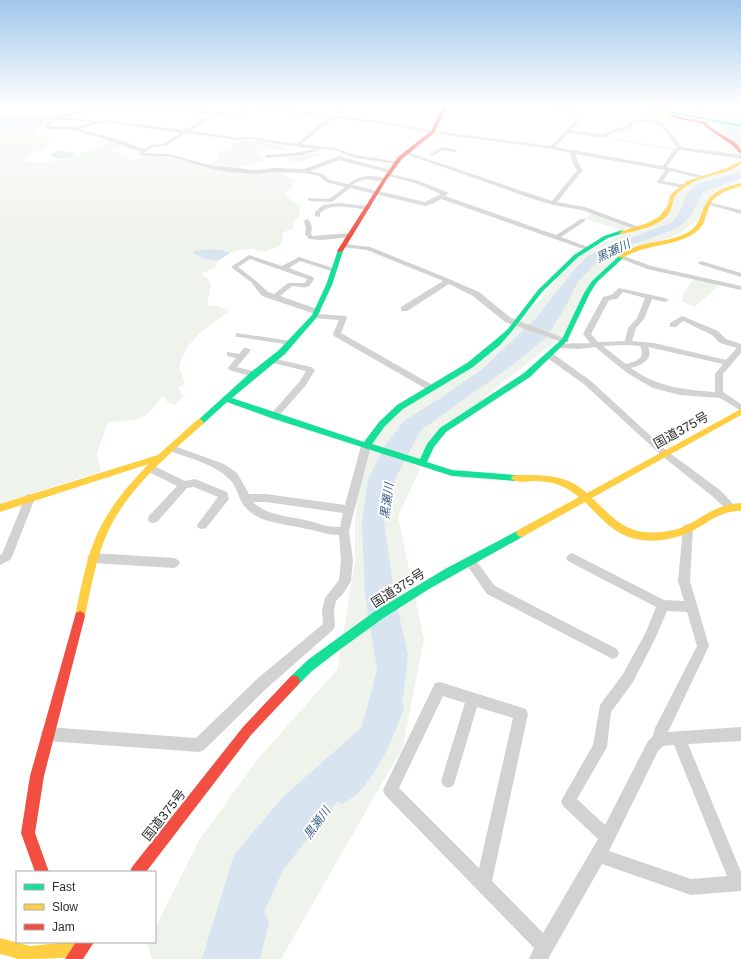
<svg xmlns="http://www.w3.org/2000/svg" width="741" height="959" viewBox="0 0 741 959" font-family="Arial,'Noto Sans JP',sans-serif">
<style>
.green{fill:#eef3eb}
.water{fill:#d8e4f0}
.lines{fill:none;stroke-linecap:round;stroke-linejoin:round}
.stream{stroke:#d8e4f0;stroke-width:1}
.river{fill:#d8e4f0;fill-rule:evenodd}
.street{fill:#d2d2d2;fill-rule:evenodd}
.fast{fill:#16e098;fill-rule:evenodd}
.slow{fill:#ffcf43;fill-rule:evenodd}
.jam{fill:#f24e42;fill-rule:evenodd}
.labels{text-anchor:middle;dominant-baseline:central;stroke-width:4;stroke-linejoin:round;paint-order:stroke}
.water-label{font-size:12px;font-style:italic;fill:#3f638a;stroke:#fff}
.near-street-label{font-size:13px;fill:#2d2d2d;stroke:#fff}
</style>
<rect width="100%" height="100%" fill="#fff"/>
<path class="green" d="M706 105H724L741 121V149L720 131 717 117Z
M0 129 9 131 45 129 37 132 35 137H55L47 142 46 146 48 147 33 152 25 157 24 161C41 163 59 162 75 156 83 153 87 151 96 149L95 148 114 140 124 145 113 151 131 159V162L150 155H163L217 169 277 172 290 177 296 181 286 193 287 197 301 206 299 212 300 216 293 222V229L283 232 282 242 279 247 271 249 265 252 252 249 240 250 230 253 222 250 209 249 193 251 194 254 206 259 218 261 214 268 201 274 208 279 211 285 207 306H217L227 309 228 312 199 334 187 347 179 365 185 384 178 387 183 397 175 405 168 403 163 395C144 422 140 421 108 422L101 441 97 455 101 471 0 504Z
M248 139 283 146 286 148 287 150 282 151 272 149 257 152 258 154 262 156 264 160C243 170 229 167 206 165L211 164 220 156 218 153 222 150 230 149 232 146 231 144Z
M315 153H319L321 155 296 163 283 156Z
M741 167V181L715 191 705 214 677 235 655 243 634 248 587 293 563 336 493 390 430 446 398 517 424 639 403 747 281 959H152L147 943 148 942H155V928L200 839 257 760 337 670 355 561V520L359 481 375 434 422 393 488 350 540 300 573 258 620 235 660 222 672 196 692 181Z
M592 213 631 227 621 230 585 219Z
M694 279 719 285 695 307 682 302 683 294Z"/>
<path class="water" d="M712 105H718C733 119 741 124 741 146L726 128Z
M49 118 38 127 45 129 9 131 0 129V119Z
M58 151 71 152 77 154C69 158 56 162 50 154Z
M741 172V178L703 192 690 217 679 227 654 237 619 248 596 263 577 283 567 304 547 337 514 364 421 430 397 475 383 513 394 593 408 655 403 698 362 770 283 870 243 959H202L234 855 284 796 362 727 377 669 365 595 362 521 368 480 384 447 405 420 439 399 481 370 514 339 536 318 574 270 589 255 612 245 671 223 679 214 686 194 700 183Z
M209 249 222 250 230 253 218 261 206 259 194 254 193 251Z"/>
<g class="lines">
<path class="stream" d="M602 137 676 150"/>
<path class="river" d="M393 696 401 699 404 707C395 736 371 792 342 804L334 800 330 792C336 778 349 767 358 755 371 737 377 719 385 699Z
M256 910 266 913 269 923 260 959H232L246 913Z"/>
<path class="street" d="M257 105H261L259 107 332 115 346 105H350L337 116 381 121 433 131 551 146 581 115 521 105H528L586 113 571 130 603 135 611 130 627 126 629 121C662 115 663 123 682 147L741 155V159L681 150 678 151 667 167 707 177 704 179 670 171 663 181 685 185V187L683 188 658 183 657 182 665 170 575 154 579 164 583 170 557 202 585 207 639 227 640 228 637 230 582 210 553 205 533 199 403 153 407 152 552 201 577 170 573 164 570 153 552 149 433 133 381 123 334 118 301 144 335 148 356 155 398 162V164L355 158 334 150 322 149 302 155 267 158 265 157V155L294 153 317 149 277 144 251 139 238 140 186 133 166 146 153 147 144 153 169 154 209 165 254 170 276 168 304 169 339 156 393 171 390 173 339 160 310 171 323 174 330 180 348 184C361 174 371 175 387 178L388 179C378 185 368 173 353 185L425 202 441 194 415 183 384 175 387 173 419 181 447 192 448 193 445 196 556 235 581 219H585V221L561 237 588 247V249L586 250 441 199 432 204 425 206 350 188 332 202 310 201 308 200V198L329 199 345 187 326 182 319 176 305 173 276 172 254 174 230 172 208 168 169 156H144L139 155 140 152C118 143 94 135 72 130 64 128 54 130 44 128L51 118 0 119V117L54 116 92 109 166 108 238 114 250 108V106ZM255 109 329 117 296 144 251 137 238 138 190 131 216 115 239 116ZM166 110 211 115 185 130 106 120 98 121 63 117 92 111ZM56 119 94 122 76 127 49 126ZM106 122 181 133 163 144 150 145 143 149 121 140 78 129ZM642 122C663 121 666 133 677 148L674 149 663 166 555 147 569 133 604 138 615 132 631 128 633 123Z
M572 105H597L588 107Z
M442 147 457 150V151L455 152 443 150 433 156 429 155Z
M707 202 741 210V214L707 204Z
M339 203 368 206 371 208 368 210C352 208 333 202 320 213V217L315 216V212L323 205Z
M307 219 310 221 312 228 311 234 313 236 351 233 354 235 351 237 321 240 309 239 305 234 306 228 304 221Z
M344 244 370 247 442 276 479 292 511 318 569 340 568 342H562L505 322 473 296 449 284 407 311H401V307L443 281 367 250 342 247 341 246Z
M249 255 282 266 299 257 336 269V271L334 272 300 261 289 268 313 277 314 278C309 291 304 287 292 286L280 296 320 310 321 312 318 314 346 316 347 318 341 333 434 386 435 388 434 390H428L334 336 333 334 339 320 312 318V314H315L262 296 251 282 231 267ZM250 259 307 279 305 283H288L274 294 268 292 255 280 238 267Z
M621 255 651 266 741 286V290L647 269 619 258 618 257Z
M701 261 741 273V277L699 264 698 263Z
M619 288 665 298 669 300 665 302 652 299 644 319 636 328 632 341 654 343 726 360 737 348 720 343 712 335 683 321 676 327H670V323L682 316 718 331 726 339 741 344V353L723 374V392L741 404V411L720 398 680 395 653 388 627 373 595 347 579 349 556 348 555 346C560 342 582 344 590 343L583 334 603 297 611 295ZM623 292 645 298 637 318 628 328 625 341 598 342 591 334 609 300 617 299ZM626 345 640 346 642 351 641 357 636 361 626 364 603 346ZM648 347 723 364 715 374V392C682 389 659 388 631 368 641 365 654 360 648 347Z
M236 333 291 341 295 343 291 345 239 337H236Z
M244 348H247L251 350 237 367 257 372 258 374 257 376 254 377 229 370 228 368 236 358 227 356V352L239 354Z
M546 353H552L591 381 667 451 720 490 735 506 734 509H726L712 496 661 455 585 385 546 357Z
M269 358H272L311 367 315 370 306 385 277 418 274 419 269 416 271 414 300 381 306 371 269 362Z
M366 443 371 446 349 531 353 560 351 581 343 594 336 601 334 610 335 626 333 630 267 688 204 750 199 752 48 741 43 739 41 734 43 729 48 727 196 738 257 679 323 624 322 610 325 598 339 580 341 560 339 535C325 535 320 531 307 529 288 524 261 524 247 509 238 501 238 486 228 478 213 463 187 458 168 450L166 448 168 446H174L224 464 237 473 249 494H266L345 505 361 446ZM253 502H266L343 513 340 527C325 527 322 524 309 521 290 516 267 516 253 502Z
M150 464 185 481 195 479 227 492 229 499 206 528 202 529 198 528 197 525 218 497 194 487 187 488 157 522 153 523 149 522 148 519 149 516 177 486 147 471 145 468 147 465Z
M30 494 34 495 35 498 12 557 10 560 0 565V555L2 554 25 498 26 495Z
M688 524 692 525 693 528 690 581 709 646 668 732 741 727V741L688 744 741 872V891L691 895 602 864 548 959H529L534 948 385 795 383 790 435 683 440 682 526 709 528 714 492 881 543 933 598 839 563 806 561 801 593 745 600 705 623 674 646 632 656 607 568 561 566 558 568 555 572 553 576 555 664 600 684 601 678 581 683 528 684 525ZM667 611 687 612 697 646 655 728 653 736 648 741 605 825 577 799 607 747 611 712 633 682 655 639ZM443 696 465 703 441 781 443 786 448 788 453 786 455 781 477 707 513 718 479 868 399 788ZM674 745 727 876 691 879 609 851 658 751 663 746Z
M93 553 174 558 178 560 180 563 178 566 174 568 93 563 89 561 87 558 89 555Z
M470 556 474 558 495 586 617 649 619 653 617 657 613 659 609 657 487 594 464 561 466 558Z"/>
<path class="fast" d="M631 105H636L741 125V127Z
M622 230 625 232 624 233 608 238 578 257 542 292 512 331 500 345 473 367 403 409 385 426 372 444 420 459 427 444 440 428 524 373 562 339 584 293 592 281 619 256H623V258L597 282 590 293 567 341 530 377 446 432 434 447 427 462 452 470 515 475 518 476 519 478 518 480 515 481 452 476 271 418 227 402 203 424 200 425 196 422 251 372 279 350 312 315 326 285 338 250 343 251 332 285 317 317 285 354 232 398 364 442 379 422 397 405 467 363 494 341 508 329 538 290 574 255 604 236Z
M521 529 524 530 526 533 524 536 429 589 382 619 338 651 312 671 298 685 294 687 290 685 288 681 290 677 309 659 374 612 445 569Z"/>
<path class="slow" d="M617 105H623L682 116 680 117Z
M700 105H704V115L701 114Z
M729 105H731L741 115V118Z
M741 161V164C725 176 705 174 690 184 685 187 676 193 674 198 672 203 672 208 669 213 659 227 638 230 622 234L619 232 645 224 659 217 668 205 670 195 687 181 727 168Z
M741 183V186C732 189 721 192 714 199 705 208 708 223 697 231 678 247 646 243 623 258L618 257C637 239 669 245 690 231 701 224 700 212 707 202 713 190 729 186 741 183Z
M741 409V415L592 498C616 520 626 535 661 532 673 531 683 528 693 522 709 512 722 504 741 503V511C720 511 711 521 694 530 672 542 641 545 620 533 606 525 596 513 585 502L524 536 521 537 518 536 516 533 518 530 579 497C564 485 554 482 535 481 528 481 515 484 511 478L512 476C518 474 525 475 531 475 553 475 570 478 587 493Z
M200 419 204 422 203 424C167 456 125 491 106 536 95 562 91 589 85 616L84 619 80 621 76 619 75 616C80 593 84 569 92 547 103 515 125 488 149 464L0 512V504L158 455 197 420Z
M0 938 30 946 69 942H86L89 949 86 954C73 959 33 959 18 959 12 957 6 955 0 954Z"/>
<path class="jam" d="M444 105H448L434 133 402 159 387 179 343 251 338 252 337 251 383 179 398 157 431 131Z
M671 115 705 122 710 127 736 143 741 150V154L732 145 708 129 703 124 670 117Z
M80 611 84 613 85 616 44 776 35 833 49 872H35L21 833 30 776 75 616 76 613Z
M294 675 298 677 300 681 298 685 251 735 146 872H130L132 867 243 727 290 677Z
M76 942H94L83 959H65Z"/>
</g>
<linearGradient id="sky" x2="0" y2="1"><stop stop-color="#a1c7eb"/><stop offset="0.44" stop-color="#fff"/><stop offset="1" stop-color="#fff" stop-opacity="0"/></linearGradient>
<rect width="741" height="239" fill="url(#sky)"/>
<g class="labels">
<g class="water-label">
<text transform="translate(613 251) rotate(-26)">黒瀬川</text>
<text transform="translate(387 501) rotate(-82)">黒瀬川</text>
<text transform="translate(317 823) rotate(-54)">黒瀬川</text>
</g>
<g class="near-street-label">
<text transform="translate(681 430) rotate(-29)">国道375号</text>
<text transform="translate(398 588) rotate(-32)">国道375号</text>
<text transform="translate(164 815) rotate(-52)">国道375号</text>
</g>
</g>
<rect x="16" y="871" width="140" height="72" fill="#ffffff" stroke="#ababab"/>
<rect x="24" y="884" width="20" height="6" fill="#16e098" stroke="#ababab"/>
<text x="52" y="891" font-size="12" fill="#2d2d2d">Fast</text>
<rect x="24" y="904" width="20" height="6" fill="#ffcf43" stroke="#ababab"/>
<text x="52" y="911" font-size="12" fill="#2d2d2d">Slow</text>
<rect x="24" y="924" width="20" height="6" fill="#f24e42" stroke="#ababab"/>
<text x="52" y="931" font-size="12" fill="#2d2d2d">Jam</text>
</svg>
